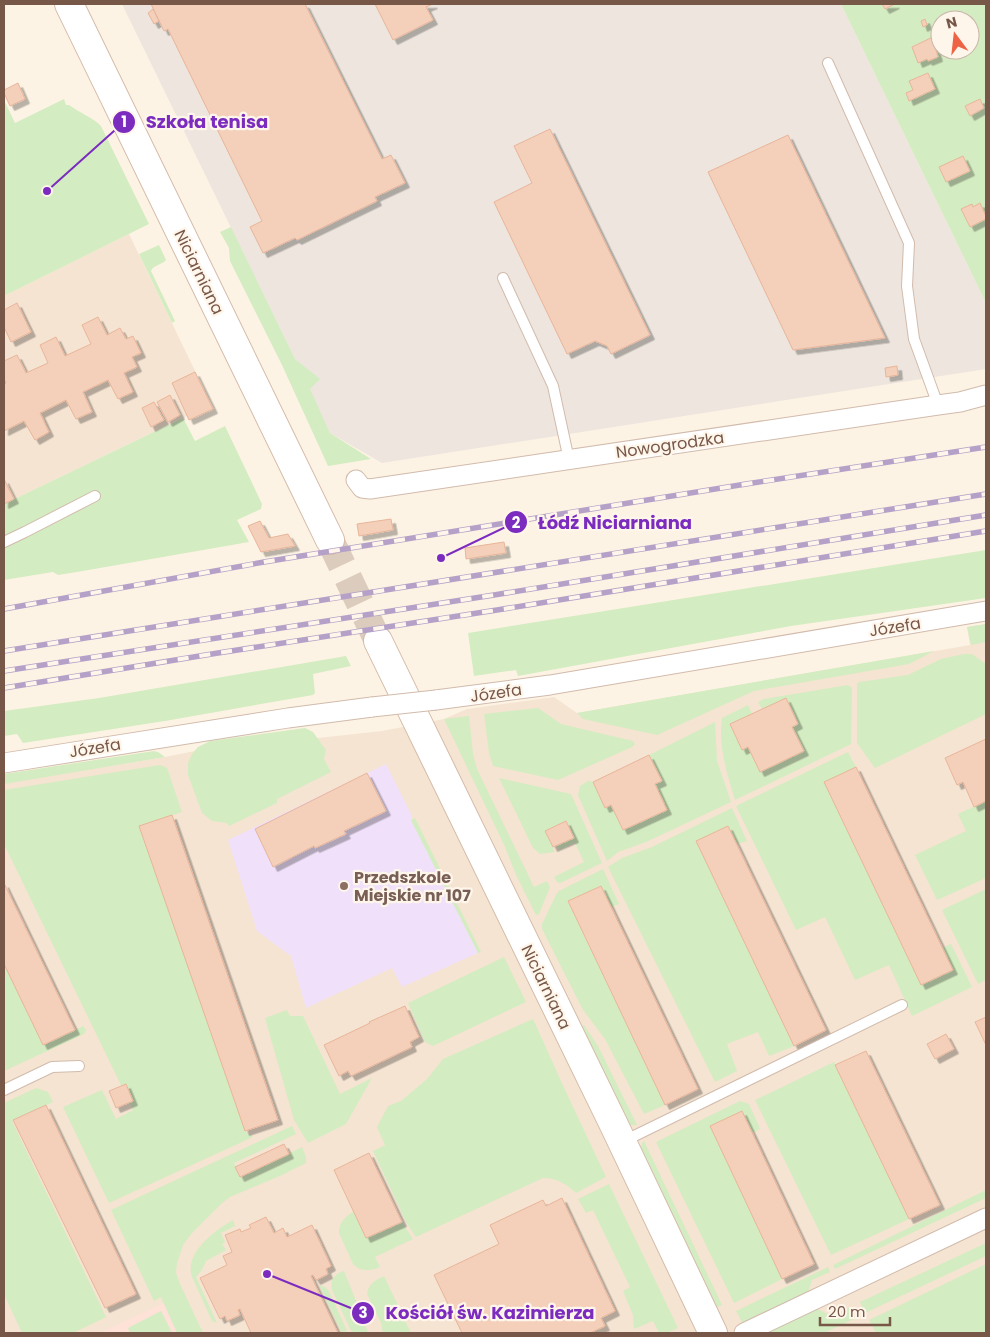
<svg xmlns="http://www.w3.org/2000/svg" width="990" height="1337" viewBox="0 0 990 1337" font-family="Poppins,sans-serif">
<style>
.residential{fill:#f5e4d2}
.commercial{fill:#fee1d7}
.industrial{fill:#ede5de}
.education{fill:#f0e0fa}
.green{fill:#d4ecc1;fill-rule:evenodd}
.building{fill:#f4cfba;stroke:#e8b599;filter:url(#shadow)}
.lines{fill:none;stroke-linecap:round;stroke-linejoin:round}
.secondary-tunnel{stroke:#dcccbd;stroke-width:28;stroke-dasharray:28 14;stroke-linecap:butt}
.lane-casing{stroke:#d1bbac;stroke-width:12}
.street-casing{stroke:#d1bbac;stroke-width:21}
.secondary-casing{stroke:#d5bba9;stroke-width:30}
.lane{stroke:#fff;stroke-width:10}
.street{stroke:#fff;stroke-width:19}
.secondary{stroke:#fff;stroke-width:28}
.rail-casing{stroke:#b5a1c8;stroke-width:5.5}
.rail{stroke:#fff6eb;stroke-width:4;stroke-dasharray:11;stroke-linecap:butt}
.street-bridge-casing{stroke:#d1bbac;stroke-width:21;stroke-linecap:butt}
.street-bridge{stroke:#fff;stroke-width:19}
.education-dot{fill:#8d6e63;stroke:#fff6eb;stroke-width:2}
.labels{text-anchor:middle;dominant-baseline:central;stroke-width:4.5;stroke-linejoin:round;paint-order:stroke}
.street-label{font-size:16px;fill:#775748;stroke:#fff6eb}
.education-label{font-size:16px;font-weight:bold;fill:#785e54;stroke:#fff6eb;text-anchor:start}
.leader{fill:none;stroke:#7b2cbf;stroke-width:2}
.callout-dot{fill:#7b2cbf;stroke:#fff6eb;stroke-width:2}
.mark-label{font-size:15px;text-anchor:middle;font-weight:bold;fill:#fff}
.callout-label{font-size:18px;text-anchor:middle;font-weight:bold;fill:#7b2cbf;stroke:#fff6eb;stroke-width:4.5;stroke-linejoin:round;paint-order:stroke}
</style>
<defs>
<filter id="shadow"><feDropShadow dx="4.5" dy="4.5" stdDeviation="0" flood-color="#0004"/></filter>
</defs>
<rect width="100%" height="100%" fill="#fdf3e4"/>
<path class="residential" d="M129 234 197 375 195 372 172 384 187 416 4 504V296Z
M986 624V1333H4V783L165 757 195 751 318 738 382 731 444 719 467 709 554 697 577 713 970 645 967 627Z"/>
<path class="commercial" d="M164 1303 178 1333H100Z"/>
<path class="industrial" d="M122 4H841L986 303V369L382 463 330 433 309 389 319 379 295 359Z"/>
<path class="education" d="M386 764 412 816 411 820 478 953 402 987 392 968 306 1008 291 956 257 931 228 840Z"/>
<path class="green" d="M841 4H986V303ZM940 20H970V50H940Z
M64 99 66 105H69C80 113 92 117 101 126L149 224 4 296V100L15 123Z
M231 227 295 359 320 379 310 389 330 433 371 459 328 466 282 365 230 261 229 248 220 232Z
M159 245 166 260C162 265 153 265 151 271L175 321 172 323 139 254Z
M183 418 195 441 225 426 262 504 261 509 237 520 249 542 77 572 58 575 53 572 4 580V504Z
M986 550V598L791 626 518 676 516 670 474 676 468 633Z
M986 624V642L971 645 967 627Z
M934 651 909 664 754 691 657 735 583 719 577 713Z
M964 654H972L986 664V714L875 768 857 743V684L859 682 908 675 941 659Z
M346 656 351 666 313 674 315 693 313 695 165 721 23 743 17 734 4 736V711L99 698Z
M848 685 852 688 851 744 735 800C727 774 718 746 722 718L748 705 752 714 730 724 742 750 748 747 760 772 803 751 792 727 798 724 786 698 762 709 758 702 764 699Z
M538 708 561 724 633 741 635 744 632 747 558 780 493 766 489 753 484 714Z
M469 716 473 754 477 769 534 887 547 881 550 887 539 914 536 915 516 875 505 847 444 719Z
M715 722 717 761 731 802 646 842 618 852 607 861 578 795 580 786 588 781 593 782 605 808 611 805 623 830 666 810 655 784 661 781 649 755Z
M305 728 313 732 326 750 324 759 331 772 277 799V803L229 826 227 823 212 821 202 813 188 775V763L192 754 198 747 210 741Z
M154 751 158 752 165 757 4 784V774Z
M848 752 856 767 825 782 921 985 953 970 942 948 951 944 972 987 912 1016 889 965 855 980 825 917 796 930 736 806Z
M160 765 167 768 182 812 140 826 245 1131 253 1137 109 1203 63 1107 102 1090 116 1119 133 1110 4 844V790Z
M499 778 571 794 602 863 560 883 557 882 554 877 584 862 575 843 559 850 557 845 573 838 566 821 545 831 555 852 540 854 533 848Z
M986 801V878L937 900 915 855 966 831 958 814Z
M732 808 747 841 737 844 728 826 696 841 794 1046 769 1056 758 1032 727 1044 737 1071 715 1082 608 867 622 858 652 847Z
M415 818 481 952 478 953 411 820Z
M603 869 619 904 611 907 600 886 568 902 665 1105 644 1114 605 1039 583 1010 542 929V924L556 895 559 891Z
M986 889V980L978 984 942 910Z
M504 957 526 1002 433 1046 425 1042 408 1003Z
M4 964 43 1045 83 1026 86 1030 84 1034 4 1071Z
M287 1010 290 1016H303L340 1094 372 1078 346 1124 308 1143 294 1120 265 1018Z
M533 1019 566 1092 606 1177 576 1193C566 1184 557 1178 543 1178L416 1237 406 1222 373 1151 385 1145 377 1127 388 1106 401 1101 427 1079 443 1059Z
M584 1025 598 1046 637 1125H630L625 1120 582 1026Z
M834 1062 909 1219 831 1255 755 1100Z
M36 1088 48 1092 53 1102 12 1121 106 1317 73 1333H22L4 1294V1103Z
M740 1101 749 1104 760 1129 752 1133 710 1126 782 1279 734 1303 656 1142Z
M292 1126 296 1134 234 1163 241 1177 302 1147 306 1157V1163L282 1175 230 1197 221 1204 192 1233 183 1245 177 1263 176 1273 180 1284 203 1333H177L161 1297 154 1301 111 1210Z
M644 1141 722 1305 715 1308 641 1149 642 1143Z
M609 1184 678 1328C673 1331 665 1333 659 1333L653 1321 634 1329 633 1315 623 1291 630 1287 593 1210 586 1213 578 1199Z
M986 1190V1198L835 1269 833 1265Z
M354 1211 366 1238 402 1222 413 1239 375 1257 380 1267C371 1271 360 1272 353 1264L339 1233C339 1222 345 1217 354 1211Z
M233 1220 235 1226 221 1233 225 1242 222 1244 226 1250 206 1261 202 1270 196 1277 217 1323 212 1321 192 1277C184 1253 214 1231 233 1220Z
M986 1243V1256L865 1313 860 1302Z
M986 1264V1333H876L869 1320Z
M828 1267 830 1272 812 1280 808 1293 743 1324 736 1311Z
M344 1271 364 1321 368 1333H352L332 1290C329 1281 335 1273 344 1271Z
M384 1276 411 1333H383L381 1323 367 1294C368 1284 376 1280 384 1276Z
M319 1285 325 1287 329 1291 347 1331 342 1333Z
M850 1307 856 1318 824 1333H764L816 1308 831 1316Z
M161 1311 172 1333H130L128 1328Z"/>
<path class="building" d="M151 4H305L382 159 391 155 405 183 375 197 377 201 297 240 295 238 263 253 250 227 262 221 168 29 164 31Z
M375 4H433L426 7 433 20 393 40Z
M882 4H895L885 9Z
M153 9 159 21 154 24 148 13Z
M925 19 927 25 923 27 921 21Z
M939 34 940 48 936 50 938 57 928 61 927 59 918 63 912 47Z
M928 73 935 89 909 101 906 93 913 90 909 81Z
M18 83 25 99 10 106 4 93V90Z
M980 99 984 108 970 116 965 106Z
M550 129 650 335 611 354 607 346 595 341 567 354 494 202 532 183 514 146Z
M788 135 885 338 793 350 708 172Z
M963 156 970 171 946 182 939 167Z
M980 203 986 216V219L970 227 961 209 972 204 973 207Z
M17 303 31 332 11 342 4 327V310Z
M98 317 107 335 120 328 126 339 133 336 141 353 132 357 137 367 124 373 133 392 118 399 108 380 83 392 92 412 76 419 66 400 40 413 49 432 35 440 24 421 4 431V384L6 383 4 379V361L17 355 26 373 48 363 40 345 56 337 65 356 91 344 82 325Z
M897 366 898 375 886 377 885 368Z
M195 372 213 409 189 420 172 383Z
M170 395 180 415 168 422 157 402Z
M154 402 164 420 151 427 142 408Z
M4 479 14 499 4 504Z
M391 519 393 530 359 536 357 524Z
M260 521 269 538 288 534 295 546 261 552 248 526Z
M504 542 506 553 466 559 465 548Z
M786 698 798 724 792 727 804 751 760 772 748 747 742 750 730 724Z
M986 739V801L974 807 963 782 957 785 945 758Z
M649 755 662 781 655 784 667 810 623 830 611 805 605 808 593 782Z
M856 767 953 970 921 985 824 782Z
M367 773 386 811 344 831 346 834 315 848 314 846 273 867 255 829Z
M172 815 278 1120 245 1131 139 826Z
M566 821 574 838 553 847 545 831Z
M728 826 826 1030 794 1046 696 841Z
M4 883 75 1030 43 1045 4 964Z
M601 886 698 1089 665 1105 568 901Z
M405 1006 419 1037 410 1042 412 1047 351 1076 348 1071 339 1076 324 1045 370 1023 369 1022Z
M986 1017V1045L975 1022Z
M946 1034 954 1049 935 1059 927 1044Z
M866 1051 940 1205 909 1219 835 1065Z
M126 1084 133 1101 116 1108 109 1091Z
M46 1105 136 1294 105 1308 13 1120Z
M742 1111 814 1264 782 1279 710 1126Z
M284 1144 289 1154 240 1177 235 1167Z
M369 1153 402 1222 366 1238 334 1170Z
M562 1198 615 1311 601 1318 605 1326 590 1333H462L434 1275 499 1244 490 1225 543 1200 546 1206Z
M266 1217 274 1233 283 1228 287 1237 312 1225 331 1266 326 1269 328 1274 316 1280 313 1275 311 1276 338 1333H251L240 1309 238 1310 240 1315 227 1321 225 1316 220 1319 200 1278 227 1265 223 1256 232 1252 225 1235 240 1229 241 1232 251 1228 249 1225Z"/>
<g class="lines">
<path class="secondary-tunnel" d="M330 540 378 641"/>
<g class="lane-casing">
<path id="lane" d="M828 63 909 243 907 286 914 339 938 405
M503 278 553 386 569 460
M4 542 25 532 95 496
M4 1090 52 1067 79 1066
M624 1141 902 1005"/>
</g>
<g class="street-casing">
<path id="street" d="M356 480 362 488 370 489 938 405 960 402 986 395
M436 700 550 685 986 611
M4 763 288 718 372 707
M744 1333 986 1218"/>
</g>
<g class="secondary-casing">
<path id="secondary" d="M69 4 330 540
M378 641 614 1125 713 1333"/>
</g>
<use href="#lane" class="lane"/>
<use href="#street" class="street"/>
<use href="#secondary" class="secondary"/>
<g class="rail-casing">
<path id="rail" d="M4 609 264 562 746 484 986 447
M4 651 986 494
M4 671 494 595 986 515
M4 688 218 653 497 610 986 531"/>
</g>
<use href="#rail" class="rail"/>
<g class="street-bridge-casing">
<path id="street-bridge" d="M372 707 436 700"/>
</g>
<use href="#street-bridge" class="street-bridge"/>
</g>
<circle class="education-dot" cx="344" cy="886" r="5"/>
<g class="labels">
<g class="street-label">
<text transform="translate(199 272) rotate(64)">Niciarniana</text>
<text transform="translate(670 445) rotate(-8)">Nowogrodzka</text>
<text transform="translate(895 627) rotate(-9)">Józefa</text>
<text transform="translate(496 693) rotate(-8)">Józefa</text>
<text transform="translate(95 748) rotate(-9)">Józefa</text>
<text transform="translate(546 987) rotate(64)">Niciarniana</text>
</g>
<g class="education-label">
<text x="354" y="877">Przedszkole<tspan x="354" dy="18">Miejskie nr 107</tspan></text>
</g>
</g>
<path class="leader" d="M47 191L124 122M441 558L516 522M267 1274L363 1313"/>
<g class="callout-dot">
<circle cx="47" cy="191" r="5"/>
<circle cx="441" cy="558" r="5"/>
<circle cx="267" cy="1274" r="5"/>
<circle cx="124" cy="122" r="12"/>
<circle cx="516" cy="522" r="12"/>
<circle cx="363" cy="1313" r="12"/>
</g>
<g class="mark-label">
<text x="124" y="127">1</text>
<text x="516" y="528">2</text>
<text x="363" y="1318">3</text>
</g>
<g class="callout-label">
<text x="207" y="128">Szkoła tenisa</text>
<text x="615" y="529">Łódź Niciarniana</text>
<text x="490" y="1319">Kościół św. Kazimierza</text>
</g>
<rect width="990" height="1337" fill="none" stroke="#775748" stroke-width="10"/>
<g transform="translate(955 35) rotate(345)"><circle r="24" fill="#fff6eb" stroke="#c9b6aa"/>
<path d="M0-4L9 19L0 12L-9 19Z" fill="#ed6343"/>
<text y="-8" font-size="14" font-weight="bold" text-anchor="middle" fill="#775748">N</text>
</g>
<path d="M820 1317v8h70v-8" fill="none" stroke="#775748" stroke-width="2.5"/>
<text x="828" y="1317" font-size="15" fill="#775748" stroke="#fff6eb" stroke-width="4" paint-order="stroke">20 m</text>
</svg>
